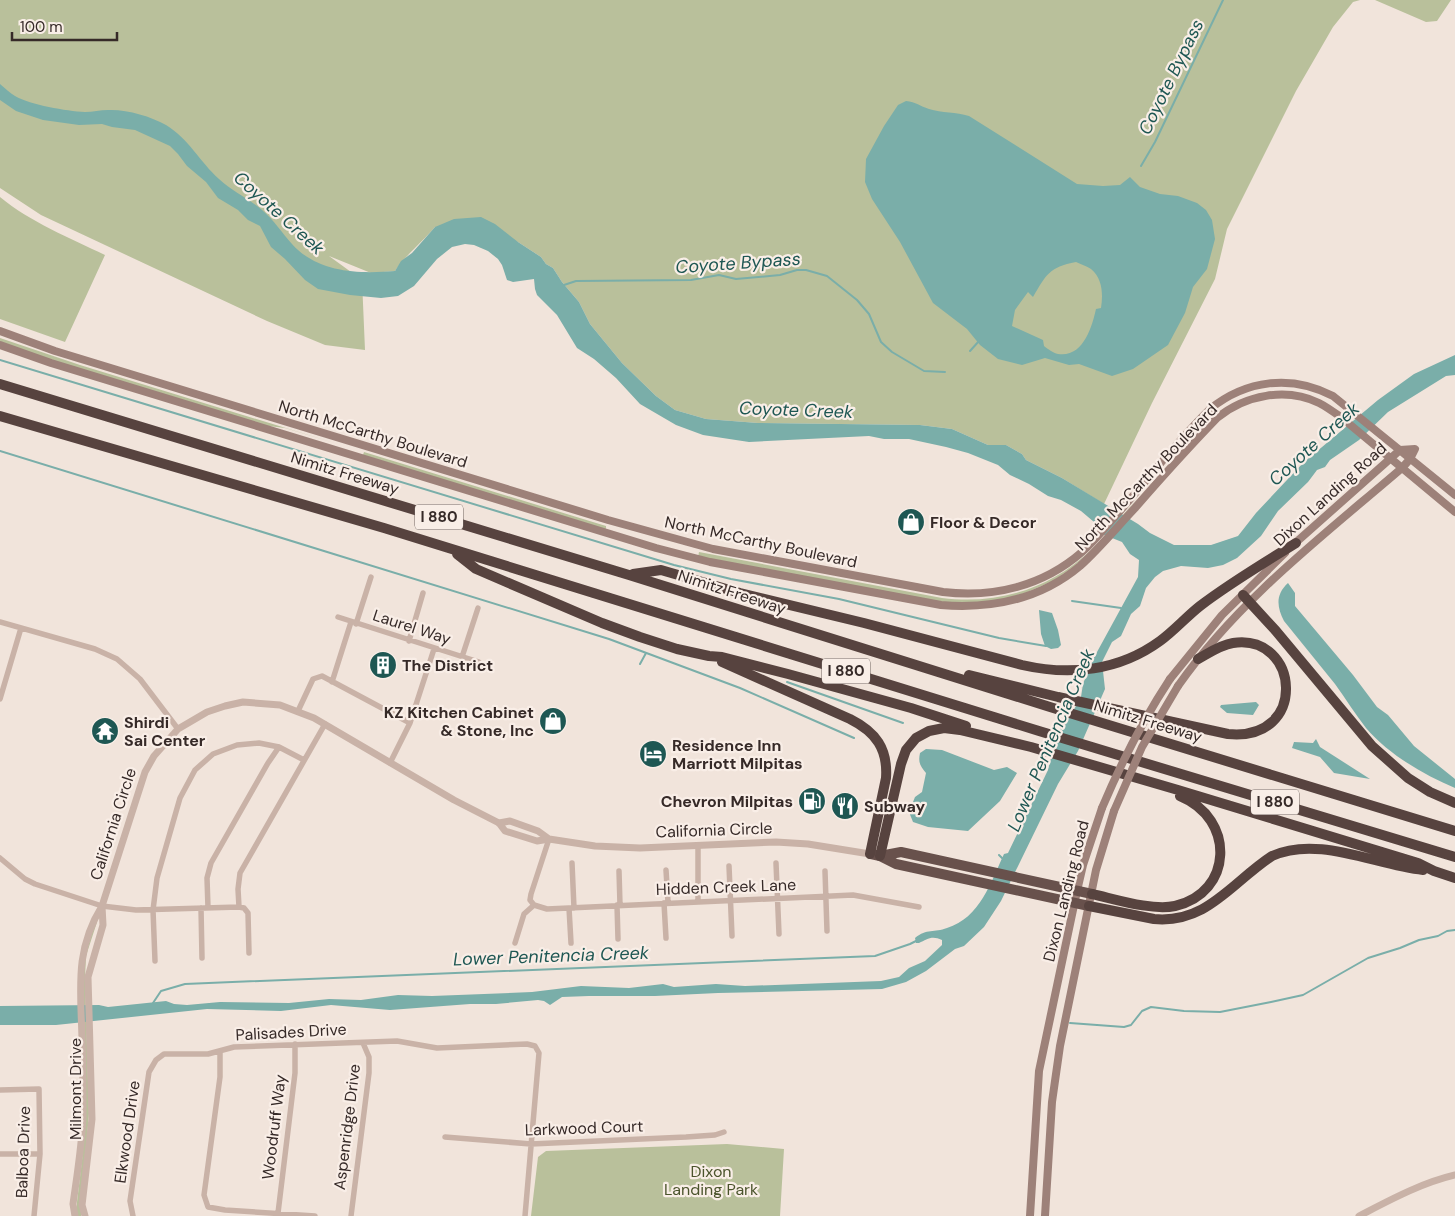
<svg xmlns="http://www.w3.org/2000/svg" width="1455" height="1216" viewBox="0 0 1455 1216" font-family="'DM Sans',sans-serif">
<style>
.green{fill:#b9c09b}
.water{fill:#7aaea9;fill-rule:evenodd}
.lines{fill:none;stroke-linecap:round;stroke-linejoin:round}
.stream{stroke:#7aaea9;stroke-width:2}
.minor{stroke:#c9b2a7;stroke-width:5.5}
.tertiary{stroke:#c9b2a7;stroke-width:7}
.secondary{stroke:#9d8179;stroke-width:8}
.trunk{stroke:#68514c;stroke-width:10}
.motorway{stroke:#57433f;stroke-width:10}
.secondary-bridge{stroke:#9d8179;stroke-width:8}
.labels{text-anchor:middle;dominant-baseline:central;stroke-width:4.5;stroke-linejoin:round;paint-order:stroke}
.shield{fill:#f9eee7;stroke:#706561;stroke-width:1}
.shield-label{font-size:15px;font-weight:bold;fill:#362a28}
.street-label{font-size:16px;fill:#362a28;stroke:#f9eee7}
.poi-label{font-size:16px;font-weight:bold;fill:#362a28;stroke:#f9eee7;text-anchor:start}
.park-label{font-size:16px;fill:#4b542c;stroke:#f9eee7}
.water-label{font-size:18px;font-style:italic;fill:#1e5753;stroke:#f9eee7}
</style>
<rect width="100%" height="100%" fill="#f1e4db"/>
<path class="green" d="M0 0H1360L1353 2 1333 27 1296 91 1227 229 1215 279 1152 403 1104 504 1062 478 1026 460 1022 454 1006 445H988L952 429 920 425 758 423 706 419 675 410 656 396 622 363 590 324 579 302 562 282 553 268 546 264 541 257 518 242 435 227C423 241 404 257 395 271L371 273 329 256 362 280 365 350 325 345 267 321 41 215 0 188Z
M1375 0H1451L1437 21 1426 22Z
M0 197C30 222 70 238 105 255L65 342 0 319Z
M0 338 80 365 341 445 285 428 260 425 48 360 0 343Z
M364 452 606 526V530L363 455Z
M1138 498 1097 546 1073 567 1053 581 1025 593 997 601 952 604 698 557 699 552 942 598C998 605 1050 589 1091 550 1108 534 1122 515 1138 498Z
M95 922H97L86 956 85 979 89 1113 81 1216H77V1202L83 1152V964Z
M727 1144 784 1149 780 1216H531L538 1157 546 1151Z"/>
<path class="water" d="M0 84C5 88 10 93 15 96 31 105 66 111 85 112 93 112 100 110 108 110 126 109 150 116 166 125 189 139 200 162 219 179 232 191 249 199 262 210 274 220 282 233 292 244 318 273 359 274 395 271L401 261 412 253 435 227 454 219 481 217 495 224 518 242 541 257 546 264 553 268 562 282 579 302 590 324 622 363 656 396 675 410 706 419 758 423 920 425 952 429 988 445H1006L1022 454 1026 460 1062 478 1138 524 1150 533 1174 545H1211L1238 536 1256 513 1303 463 1378 400 1414 374 1455 355V375L1446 376 1388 412 1359 440 1330 460 1325 467 1317 470 1308 482 1278 511 1261 536 1237 558 1223 565 1208 568 1181 566 1163 571 1155 577 1146 588 1140 606 1131 614 1121 636 1112 642 1102 662 1105 689 1078 751 1058 784 1001 901 984 927 964 946 955 949 926 971 906 982 882 989 718 993 655 996H589L562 997 550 1005 544 1001 538 1000 496 1004H470L390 1010 331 1005 281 1011 207 1009 56 1025H0V1006L99 1005 108 1007 166 1001 174 1004 187 1005 220 1002 289 1003 329 999 361 1000 398 995 432 996 532 992 581 986 629 988 663 984 674 987 716 984 745 986 881 981 899 977 909 968 925 961 942 945V940C932 935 927 939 919 943H916L915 938C927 928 934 933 947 928 980 918 991 882 1004 854L1008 853 1048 770 1056 736 1062 725 1072 713 1081 697 1083 684 1091 663 1138 577 1139 560 1130 554 1122 542 1102 534 1097 529 1094 522 1081 511 1061 500 1048 496 1029 484 1010 475 998 465 968 453 946 447 909 439H884L869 436 749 442 703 435 676 425 640 404 616 378 594 359 577 348 557 315 537 295 535 289 534 279 513 282 507 280 502 265 498 259 488 251 474 245 465 244 452 247 437 259 414 286 398 296 381 298 350 295 318 289 305 280 285 259 271 247 260 226 248 220 238 210 218 198 206 182 187 166 178 154 170 146 135 130 112 127 102 124 79 125 43 120 16 111 0 100Z
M906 101C916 102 920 106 929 109 942 113 956 112 969 116L1077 184 1103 186 1120 185 1130 177 1140 187 1160 194 1178 196 1197 203 1206 210 1212 220 1215 239 1207 269 1193 287 1185 313 1168 345 1133 369 1112 376 1079 364 1069 365 1045 358 1022 365 998 359 980 345 967 329 933 303 900 242 872 199 865 182 866 159 884 126 898 105ZM1076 262C1080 264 1087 266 1091 269 1103 279 1103 295 1101 308L1096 309C1092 327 1083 358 1058 354 1053 353 1048 349 1044 346L1043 340 1012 326 1015 310 1028 292 1033 297C1046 275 1049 267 1076 262Z
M1288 583 1295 593V606L1353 675 1377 707 1388 715 1414 746 1455 779V788C1424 775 1388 754 1366 728 1355 714 1346 699 1335 684 1318 663 1301 642 1284 621 1277 607 1275 595 1288 583Z
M1039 610 1052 613 1058 630 1061 645 1058 648 1051 649 1045 646 1041 634Z
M1256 702 1259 705 1253 715 1227 713 1220 707 1221 705Z
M1316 739 1320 747 1370 779 1334 773 1320 757 1292 748 1294 742 1313 743Z
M926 749 942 750 994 770 1007 767 1017 773 1000 801 968 831 928 827 913 822 909 812 915 797 922 792 926 773C920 766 918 762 920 753Z"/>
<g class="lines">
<path class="stream" d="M1141 166 1155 142 1223 0
M564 285 576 281 691 280 719 275 736 279 780 275 797 270H806L827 276 857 300 869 314 881 342 892 352 924 371 945 372
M970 351 979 341
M0 360 674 565 731 579 839 599 999 638 1046 646
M0 451 609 639 740 688 854 738
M1072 601 1121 608
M640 664 646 653
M787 682 903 723
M999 855 1002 858
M153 1003 161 991 185 984 875 956 910 944 916 941
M1070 1023 1124 1027 1131 1025 1142 1011 1151 1007 1184 1011 1220 1012 1271 1002 1303 995 1368 958 1400 948 1419 940 1438 936 1447 931 1455 930"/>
<path class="minor" d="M338 617 479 662
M0 622 95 649 117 659 140 679 178 729
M356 624 371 577
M409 641 423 593
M462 657 478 608
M332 682 351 622
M0 699 21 628
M298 711 313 679 322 676 410 723
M390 763 410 723 434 649
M698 845V901
M0 858 25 879 35 884 102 906 136 910 239 907 244 908 248 913 249 953
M572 863 574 908
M776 863 779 934
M729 866 732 936
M666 870 668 902
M619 871 620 905
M825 871 827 931
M664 903 666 938
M534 905 547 909 853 895 919 907
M617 905 618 939
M239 907 238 889 240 873 325 724
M201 908 202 958
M208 908 207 878 211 863 268 763 279 747
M569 908 571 943
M515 943 524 914 534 905 530 900 531 894 549 839
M155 961 153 910 157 878 180 798 195 770 213 754 237 745 259 743 279 747 304 760
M220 1051V1077L204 1195 208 1207 225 1210 315 1216
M0 1090 39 1089 40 1154 34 1216
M445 1137 531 1144 686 1137 715 1135 724 1132
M0 1154H40
M278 1213 295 1073V1044
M133 1216 130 1201 149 1072 156 1060 164 1054H208L234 1047 397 1041 437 1048 527 1044 535 1046 539 1053 538 1065 525 1216
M351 1216 369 1073V1057L363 1043"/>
<path class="tertiary" d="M499 823 510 821 538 831 549 839 595 846 640 848 776 842 808 844 870 854
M75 1216 73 1204C77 1175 82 1145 83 1116 83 1091 83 1065 82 1040 81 990 74 951 102 906L145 772 154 756 178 729 207 712 225 706 243 702 280 705 314 718 454 800 499 823 505 831 537 841 549 839
M85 1216 82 1205 92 1119 88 977 103 925 102 906
M1359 1216C1390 1200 1421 1183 1455 1175"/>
<path class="secondary" d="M0 331 55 351 608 520 713 549 943 592C994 598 1043 586 1082 552 1096 540 1107 525 1119 512 1149 478 1177 441 1210 409 1246 380 1291 374 1333 396L1455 495
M0 345 51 363 656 548 710 562 941 605C991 609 1041 599 1080 566 1100 548 1117 527 1135 508 1162 477 1189 447 1217 418 1245 395 1286 387 1319 403 1327 407 1335 413 1342 418L1455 512
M1170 679 1222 615 1285 553
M1178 686C1238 600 1324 535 1402 468L1410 459 1415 449 1400 450 1293 545
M1030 1216 1039 1071 1077 891 1083 865 1102 808
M1045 1216 1052 1102 1060 1046 1096 870 1114 811"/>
<path class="trunk" d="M871 854 880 856 896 864 1089 906
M880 856 901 852 1092 894"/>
<path class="motorway" d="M0 384 629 575 1050 707 1455 831
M0 416 384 528 1039 731 1455 857
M457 554 476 569 602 623 640 637 677 649 709 656 722 657 788 674 911 708 966 726
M633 574 661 570 740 593 864 623 1022 665C1070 676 1119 671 1160 641 1174 631 1186 617 1200 606 1230 583 1264 563 1296 543
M1243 595 1276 631 1372 746 1408 778 1430 792 1455 803
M722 662 850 719C876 732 888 749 886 778L870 854
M969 675 1058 697 1228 734C1309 742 1300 633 1233 643 1220 645 1209 653 1198 659
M880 856 901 764 906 750 916 738 929 731 944 728 960 730 1031 747 1178 790 1418 863 1434 871 1455 878
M1092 894C1115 899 1152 911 1175 906 1233 893 1236 819 1180 796
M1089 906 1154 919C1207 924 1232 882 1272 856 1318 835 1375 865 1423 870"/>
<path class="secondary-bridge" d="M1102 808C1121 763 1143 720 1170 679
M1114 811 1142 747 1178 686"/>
</g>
<defs>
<g id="shop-disc" transform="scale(1.4375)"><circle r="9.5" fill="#1e5753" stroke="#f9eee7"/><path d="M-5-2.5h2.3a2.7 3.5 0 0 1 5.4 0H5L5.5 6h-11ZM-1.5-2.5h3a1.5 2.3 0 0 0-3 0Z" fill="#fff"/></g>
<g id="building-disc" transform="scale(1.4375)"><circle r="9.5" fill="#1e5753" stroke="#f9eee7"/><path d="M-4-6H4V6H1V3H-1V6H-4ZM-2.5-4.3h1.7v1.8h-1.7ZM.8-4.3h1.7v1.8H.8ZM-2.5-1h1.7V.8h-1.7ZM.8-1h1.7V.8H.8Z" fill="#fff"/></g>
<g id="temple-disc" transform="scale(1.4375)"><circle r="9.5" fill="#1e5753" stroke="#f9eee7"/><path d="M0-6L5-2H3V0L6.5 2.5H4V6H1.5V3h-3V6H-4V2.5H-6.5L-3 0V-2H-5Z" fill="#fff"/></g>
<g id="hotel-disc" transform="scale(1.4375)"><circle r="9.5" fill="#1e5753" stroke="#f9eee7"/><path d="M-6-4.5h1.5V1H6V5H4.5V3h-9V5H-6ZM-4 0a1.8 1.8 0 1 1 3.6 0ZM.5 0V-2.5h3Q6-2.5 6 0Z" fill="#fff"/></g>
<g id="fuel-disc" transform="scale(1.4375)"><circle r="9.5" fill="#1e5753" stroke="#f9eee7"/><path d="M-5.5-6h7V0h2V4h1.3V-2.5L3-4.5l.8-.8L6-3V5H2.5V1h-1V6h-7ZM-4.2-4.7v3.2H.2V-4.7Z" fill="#fff"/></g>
<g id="restaurant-disc" transform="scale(1.4375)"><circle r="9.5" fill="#1e5753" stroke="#f9eee7"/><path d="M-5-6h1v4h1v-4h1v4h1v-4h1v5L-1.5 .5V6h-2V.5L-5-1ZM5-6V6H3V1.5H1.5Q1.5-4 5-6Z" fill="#fff"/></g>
</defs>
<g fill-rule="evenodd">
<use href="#shop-disc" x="911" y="522"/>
<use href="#building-disc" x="383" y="665"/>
<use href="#shop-disc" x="553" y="721"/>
<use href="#temple-disc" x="105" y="731"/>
<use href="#hotel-disc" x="653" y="754"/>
<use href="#fuel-disc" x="812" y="801"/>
<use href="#restaurant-disc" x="845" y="806"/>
</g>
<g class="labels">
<g class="shield">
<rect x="415" y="504.5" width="48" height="25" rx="4"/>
<rect x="822" y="658.5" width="48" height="25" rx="4"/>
<rect x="1251" y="789.5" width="48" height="25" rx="4"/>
</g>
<g class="shield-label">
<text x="439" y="517">I 880</text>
<text x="846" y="671">I 880</text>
<text x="1275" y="802">I 880</text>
</g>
<g class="street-label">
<text transform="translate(373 434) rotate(17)">North McCarthy Boulevard</text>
<text transform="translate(345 473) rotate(17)">Nimitz Freeway</text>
<text transform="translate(1146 477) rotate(-46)">North McCarthy Boulevard</text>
<text transform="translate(1330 494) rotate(-42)">Dixon Landing Road</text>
<text transform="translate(761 542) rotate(12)">North McCarthy Boulevard</text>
<text transform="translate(732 592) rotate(18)">Nimitz Freeway</text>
<text transform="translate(412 627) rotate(18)">Laurel Way</text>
<text transform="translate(1148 721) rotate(17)">Nimitz Freeway</text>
<text transform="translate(113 824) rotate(-72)">California Circle</text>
<text transform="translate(714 830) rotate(-2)">California Circle</text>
<text transform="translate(726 887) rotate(-2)">Hidden Creek Lane</text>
<text transform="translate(1066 891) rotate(-76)">Dixon Landing Road</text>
<text transform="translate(291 1032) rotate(-3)">Palisades Drive</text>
<text transform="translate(75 1089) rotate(-90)">Milmont Drive</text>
<text transform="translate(274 1127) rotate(-83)">Woodruff Way</text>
<text transform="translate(347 1127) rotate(-83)">Aspenridge Drive</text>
<text transform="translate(584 1128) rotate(-2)">Larkwood Court</text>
<text transform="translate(127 1132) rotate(-82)">Elkwood Drive</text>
<text transform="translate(23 1152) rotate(-88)">Balboa Drive</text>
</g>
<g class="poi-label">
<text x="930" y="522">Floor &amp; Decor</text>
<text x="402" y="665">The District</text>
<text x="534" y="712" text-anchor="end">KZ Kitchen Cabinet<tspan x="534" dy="18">&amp; Stone, Inc</tspan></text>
<text x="124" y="722">Shirdi<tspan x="124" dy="18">Sai Center</tspan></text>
<text x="672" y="745">Residence Inn<tspan x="672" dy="18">Marriott Milpitas</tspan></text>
<text x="793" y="801" text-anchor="end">Chevron Milpitas</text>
<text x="864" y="806">Subway</text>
</g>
<g class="park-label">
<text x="711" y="1171">Dixon<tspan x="711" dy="18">Landing Park</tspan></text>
</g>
<g class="water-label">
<text transform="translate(1171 77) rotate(-64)">Coyote Bypass</text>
<text transform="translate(279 213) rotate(42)">Coyote Creek</text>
<text transform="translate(738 263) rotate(-4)">Coyote Bypass</text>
<text transform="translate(796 410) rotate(2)">Coyote Creek</text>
<text transform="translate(1314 444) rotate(-42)">Coyote Creek</text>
<text transform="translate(1051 740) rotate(-67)">Lower Penitencia Creek</text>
<text transform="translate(551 956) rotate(-2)">Lower Penitencia Creek</text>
</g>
</g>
<path d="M12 32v8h105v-8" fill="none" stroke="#362a28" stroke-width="2.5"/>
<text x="20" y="32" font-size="15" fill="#362a28" stroke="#f9eee7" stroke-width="4" paint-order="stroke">100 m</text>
</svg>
